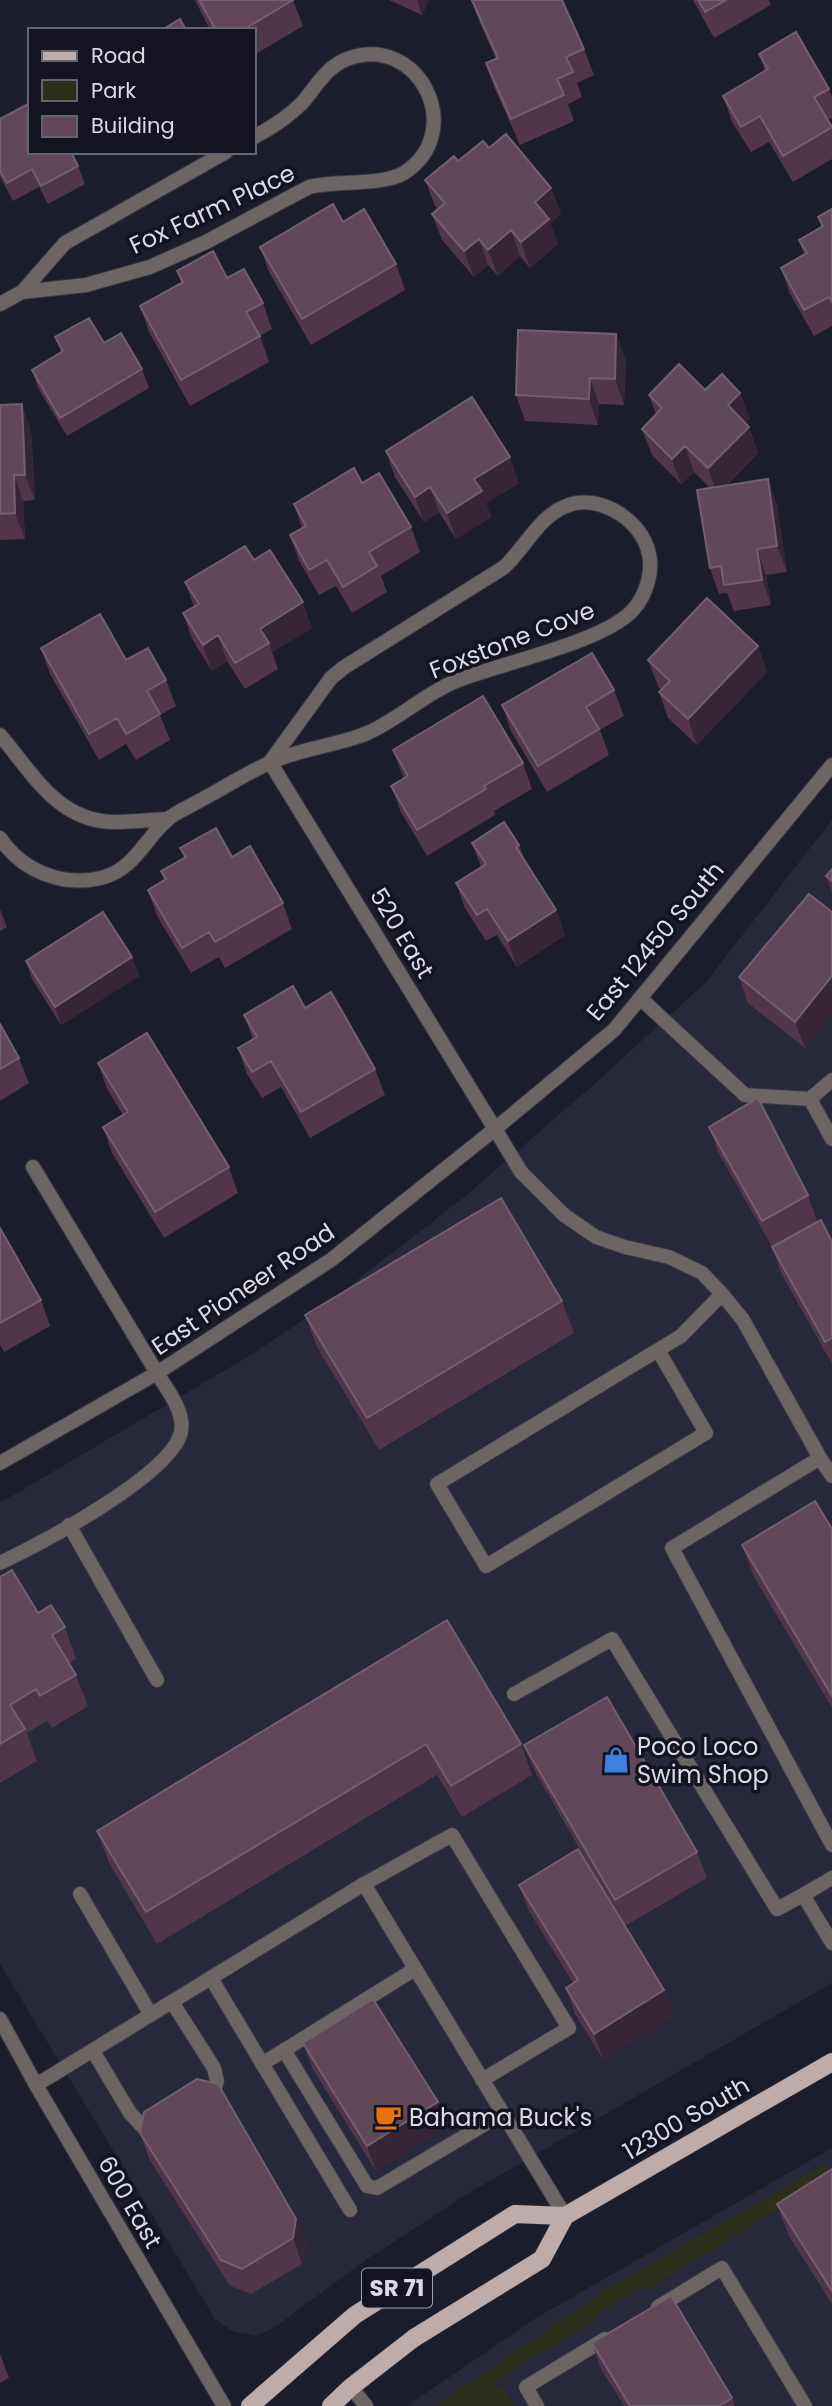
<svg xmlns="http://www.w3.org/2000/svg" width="832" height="2406" viewBox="0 0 832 2406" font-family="Poppins,sans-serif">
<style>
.built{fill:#272839}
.green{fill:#2d2f1b}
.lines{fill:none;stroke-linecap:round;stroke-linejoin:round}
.service-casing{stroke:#373844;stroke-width:16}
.minor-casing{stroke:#373844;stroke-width:16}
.tertiary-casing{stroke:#373844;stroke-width:16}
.primary-casing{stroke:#373844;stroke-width:19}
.service{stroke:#6d6564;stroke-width:14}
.minor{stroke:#6d6564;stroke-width:14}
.tertiary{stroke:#6d6564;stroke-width:14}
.primary{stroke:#beacab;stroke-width:18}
.wall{fill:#513649}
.shaded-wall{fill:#362535}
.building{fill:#604859;stroke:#735f6f;stroke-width:2}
.labels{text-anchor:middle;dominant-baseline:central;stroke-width:7;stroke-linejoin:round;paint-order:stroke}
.shield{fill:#131420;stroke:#9e9fa9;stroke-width:2}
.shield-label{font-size:23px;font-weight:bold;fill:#dadbe4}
.street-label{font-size:24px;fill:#dadbe4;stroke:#131420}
.poi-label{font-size:24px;fill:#dadbe4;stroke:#131420;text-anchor:start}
</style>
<rect width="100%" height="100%" fill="#1c1d2a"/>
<path class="built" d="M832 820V1983L469 2193 363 2262 274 2328 255 2336 232 2331 215 2319 203 2299 0 1964V1503L254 1353 317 1311 463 1198 591 1087 705 983Z
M832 2148V2406H407L536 2318Z"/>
<path class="green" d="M825 2164 832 2176 645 2291 643 2287 593 2316 594 2320 494 2382 497 2388H503L514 2405 512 2406H436L605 2290Z"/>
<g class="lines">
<g class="service-casing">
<path id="service" d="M640 998 745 1095 810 1099
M832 1080 810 1099 832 1139
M495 1129 521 1172 564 1215 596 1237 625 1247 669 1257 702 1273 722 1294 743 1320 820 1458 672 1548 832 1845
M658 1350 706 1433 486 1566 437 1484 658 1350 681 1336 722 1294
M820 1458 832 1476
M69 1525 157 1680
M0 1563C40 1544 171 1475 181 1432 185 1411 167 1390 157 1373
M514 1694 612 1639 777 1909 803 1895
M832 1878 803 1895 832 1943
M364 1884 452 1835 569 2028 482 2080
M80 1894 151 2015
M211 1978 350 2210
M172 2002 214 2068 217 2081 212 2098 208 2100
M284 2050 367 2186 377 2188 502 2114
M93 2051 130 2113 142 2126 157 2129
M262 2064 415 1969
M36 2085 364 1884 565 2216
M658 2307 722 2268 805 2406
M351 2387 366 2406
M537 2406 526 2387 605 2339"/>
</g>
<g class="minor-casing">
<path id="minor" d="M22 292 86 285 150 267 206 242 309 187C337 180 382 186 404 173 468 132 419 32 347 59 326 67 316 87 302 103 288 117 271 128 254 137
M0 304 22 292 65 243 226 152
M0 735C32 772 57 821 113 822 131 822 150 820 168 819
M270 762 495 1129
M0 838C22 871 62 887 101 878 134 870 144 840 167 820 176 812 189 807 199 801 222 789 245 774 269 763 298 749 334 746 365 734 397 721 424 694 456 681 501 663 601 643 632 611 647 595 655 568 647 547 637 517 596 493 566 506 538 517 524 550 503 568L343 668 331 678 270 762
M33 1167 157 1373
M0 2019 36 2085 224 2406"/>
</g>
<g class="tertiary-casing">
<path id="tertiary" d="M0 1463 157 1373 331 1260 495 1129 614 1030 832 765"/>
</g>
<g class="primary-casing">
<path id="primary" d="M250 2406 355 2315 515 2214 565 2216
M331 2406 351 2387 414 2338 542 2259 565 2216 832 2062"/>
</g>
<use href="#service" class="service"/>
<use href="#minor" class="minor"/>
<use href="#tertiary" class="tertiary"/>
<use href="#primary" class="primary"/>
</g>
<path class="wall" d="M195 0H293L303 26 254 55V30H210Z
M389 0H429L422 15Z
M471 0 584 49 594 75 577 83 582 97 568 104 574 121 520 145 495 89 486 63 496 59 479 21Z
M693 0H769L771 5 714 38Z
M759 54 829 89 832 97V118L827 120 832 129V159L793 182 769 142 751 152 732 122 723 96 765 71Z
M0 119 78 166 85 184 48 204 39 187 13 201 0 177Z
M489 148 551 188 561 214 550 223 558 244 530 268 520 256 498 276 488 265 474 277 442 240 432 214 438 209 435 206 425 180 458 161Z
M832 209V326L814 336 790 294 781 268 804 255 799 240 822 227 818 217Z
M343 222 396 264 405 290 311 345 269 272 260 247Z
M177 271 227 278 263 303 272 329 260 336 269 362 190 406 149 332 140 306 181 283Z
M616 334 626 360 624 405 599 404 598 425 525 421 516 395Z
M55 337 142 369 149 388 67 436 38 388 32 370 61 352Z
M705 390 740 393 750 419 745 423 749 427 758 453 726 486 768 479 777 505 787 572 766 575 771 605 734 611 727 593 719 594 710 568V488L694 472 681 484 652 455 642 429 656 415 649 395Z
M0 405 31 430 35 500 23 501 25 539 0 540Z
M386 451 519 483 486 503 491 517 456 539 439 512 424 522 395 477Z
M362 483 411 527 420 552 381 576 387 592 352 613 336 586 319 595 299 561 290 535 302 528 294 504Z
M254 560 312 628 272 652 278 669 245 689 227 661 212 671 192 639 183 613 194 607 185 582Z
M758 646 767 672 697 745 668 718 659 692 661 690 658 686 648 660Z
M41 648 126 660 166 680 176 706 160 715 170 740 136 760 126 744 99 760 50 674Z
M614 690 624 716 600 730 609 755 547 792 511 731 502 705Z
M393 750 523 763 532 789 494 811 495 815 427 856 401 812 391 786 404 779Z
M472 843 519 845 525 861 556 910 565 935 517 967 497 935 486 941 465 908 456 883 481 867Z
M180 848 232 857 283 903 292 929 225 968 219 957 191 973 157 916 148 890 164 880 161 871 184 858Z
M832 869V893L826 876Z
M0 909 7 927 0 931Z
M832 912V1013L805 1048 748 1003 739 977Z
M132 957 139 976 61 1025 32 979 26 961Z
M305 1008 375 1069 385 1095 310 1138 281 1087 262 1098 247 1074 238 1048 253 1040 244 1015Z
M0 1024 19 1058 29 1083 0 1101Z
M98 1063 229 1167 238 1193 164 1238 112 1153 103 1127 123 1115 107 1089Z
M709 1127 808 1195 817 1221 772 1247 718 1152Z
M0 1228 41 1300 50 1326 4 1352 0 1344Z
M832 1242V1364L781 1273 772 1247Z
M562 1301 574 1333 379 1450 317 1347 305 1315Z
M832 1529V1708L754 1577 742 1545Z
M0 1577 38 1613 65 1627 76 1659 69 1663 76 1675 88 1706 52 1728 47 1721 27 1733 37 1761 0 1783Z
M447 1620 521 1744 532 1775 462 1817 437 1775 157 1944 109 1863 97 1831Z
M524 1745 697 1852 707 1878 625 1926 664 1990 674 2016 603 2059 575 2014 566 1988 573 1983 529 1911 519 1885 618 1915 534 1770Z
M303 2043 447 2127 376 2171 312 2068Z
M140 2133 296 2219 306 2245 302 2264 251 2294 230 2286 149 2159Z
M832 2169V2304L789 2236 777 2204Z
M592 2343 732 2398 735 2406H624L601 2369Z
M0 2354 9 2378 0 2383Z"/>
<path class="shaded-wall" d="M417 0H429L422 15Z
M551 188 561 214 550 223 558 244 530 268 521 242 535 202Z
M511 230 520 256 498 276 488 250Z
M479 239 488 265 474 277 464 251Z
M616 334 626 360 624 405 615 379Z
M590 378 599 404 598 425 589 399Z
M740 393 750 419 737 431 728 405Z
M22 404 31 430 35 500 25 475Z
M749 427 758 453 717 494 708 468Z
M685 446 694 472 681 484 672 459Z
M510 457 519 483 486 503 491 517 456 539 447 513 474 479Z
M14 475 23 501 25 539 15 513Z
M768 479 777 505 787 572 777 546Z
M430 487 439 512 424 522 415 497Z
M757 549 766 575 771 605 762 580Z
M303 602 312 628 272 652 269 643 260 629Z
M218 635 227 661 212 671 203 645Z
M758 646 767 672 697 745 688 719Z
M556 910 565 935 517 967 508 941Z
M132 957 139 976 61 1025 55 1007Z
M832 976V1013L805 1048 795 1022Z
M664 1990 674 2016 603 2059 594 2034Z
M438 2102 447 2127 376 2171 367 2146Z
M296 2219 306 2245 302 2264 293 2238Z"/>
<path class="building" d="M199 0H293L243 30H216Z
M472 0H562L584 49 566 57 573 72 557 79 564 95 511 119 486 63 498 58Z
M698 0H726L705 12Z
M180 19 186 30H162Z
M796 32 829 89 814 97 832 127 783 156 760 116 741 127 723 96 768 69 759 54Z
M30 103V152H71L78 166 41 186 32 169 7 183 0 171V119Z
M506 134 551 188 535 202 549 219 521 242 511 230 488 250 479 239 464 251 432 214 445 203 425 180 454 156 458 161 483 141 489 148Z
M333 204 343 222 364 209 396 264 302 319 260 247Z
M832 209V302L829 297 804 310 781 268 807 253 799 240 823 226 818 217Z
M213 251 227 278 244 269 263 303 246 312 260 336 181 380 140 306 183 282 177 271Z
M89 318 104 343 121 333 142 369 60 418 32 370 63 351 55 337Z
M518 330 616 334 615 379 590 378 589 399 516 395Z
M679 364 705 390 722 374 740 393 728 405 749 427 708 468 685 446 672 459 642 429 662 408 649 395Z
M472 397 510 457 474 479 482 491 447 513 430 487 415 497 386 451Z
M22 404 25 475H14L15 513 0 514V405Z
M354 468 362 483 379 473 411 527 369 552 377 566 343 587 327 560 309 570 290 535 306 526 294 504Z
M768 479 777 546 757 549 762 580 724 585 721 566 710 568 697 490Z
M245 546 254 560 270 550 303 602 260 629 269 643 235 663 218 635 203 645 183 613 199 604 185 582Z
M707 598 758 646 688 719 659 692 670 681 648 660Z
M100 614 126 660 148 648 166 680 147 691 160 714 126 734 117 718 89 734 41 648Z
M592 653 614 690 586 707 599 729 538 766 502 705Z
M483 696 523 763 484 786 486 789 417 830 391 786 408 776 393 750Z
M504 822 519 845 516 847 556 910 508 941 487 909 477 915 456 883 486 864 472 843Z
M216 828 232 857 250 846 283 903 215 942 209 932 182 948 148 890 166 879 161 871 186 857 180 848Z
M832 869V881L826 876Z
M809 894 832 912V976L795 1022 739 977Z
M103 912 132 957 55 1007 26 961Z
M293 986 305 1008 331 992 375 1069 301 1112 271 1061 252 1072 238 1048 257 1037 244 1015Z
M0 1024 19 1058 0 1069Z
M147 1033 229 1167 155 1212 103 1127 128 1112 98 1063Z
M758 1098 808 1195 762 1221 709 1127Z
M501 1198 562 1301 367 1418 305 1315Z
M821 1220 832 1242V1338L825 1342 772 1247Z
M0 1228 41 1300 0 1323Z
M815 1501 832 1529V1696L742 1545Z
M12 1570 38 1613 51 1605 65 1627 52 1635 76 1675 40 1696 36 1689 10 1705 25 1729 0 1744V1577Z
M447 1620 521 1744 451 1786 426 1744 146 1912 97 1831Z
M607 1697 697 1852 615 1900 524 1745Z
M578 1849 664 1990 594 2034 566 1988 578 1980 519 1885Z
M373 1999 438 2102 367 2146 303 2043Z
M197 2079 218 2084 296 2219 293 2238 242 2269 221 2260 140 2133 144 2112Z
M832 2169V2291L777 2204Z
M671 2296 732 2398 719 2406H630L592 2343Z"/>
<defs>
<g id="shop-bare" transform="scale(2.1)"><path d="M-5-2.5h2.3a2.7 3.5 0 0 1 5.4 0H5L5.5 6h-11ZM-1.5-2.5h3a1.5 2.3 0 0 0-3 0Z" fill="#3f7fe0" stroke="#131420" stroke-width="2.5" paint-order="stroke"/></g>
<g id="cafe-bare" transform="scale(2.1)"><path d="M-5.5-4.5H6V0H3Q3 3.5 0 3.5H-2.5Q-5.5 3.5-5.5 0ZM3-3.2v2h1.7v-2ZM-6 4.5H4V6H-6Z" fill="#e8710a" stroke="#131420" stroke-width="2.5" paint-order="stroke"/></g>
</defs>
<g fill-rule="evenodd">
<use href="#shop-bare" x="616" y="1760"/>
<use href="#cafe-bare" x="388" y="2117"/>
</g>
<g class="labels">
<rect class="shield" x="362" y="2268.5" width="70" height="39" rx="5"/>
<g class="shield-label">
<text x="397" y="2288">SR 71</text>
</g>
<g class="street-label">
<text transform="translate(212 209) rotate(-25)">Fox Farm Place</text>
<text transform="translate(512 640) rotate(-21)">Foxstone Cove</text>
<text transform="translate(402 933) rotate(59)">520 East</text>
<text transform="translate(655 941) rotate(-50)">East 12450 South</text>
<text transform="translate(243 1289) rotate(-34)">East Pioneer Road</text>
<text transform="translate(686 2118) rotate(-30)">12300 South</text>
<text transform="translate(130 2202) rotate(60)">600 East</text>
</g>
<g class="poi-label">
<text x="637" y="1746">Poco Loco<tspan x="637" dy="28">Swim Shop</tspan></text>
<text x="409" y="2117">Bahama Buck's</text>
</g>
</g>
<rect x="28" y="28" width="228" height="126" fill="#131420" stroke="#63646e" stroke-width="2"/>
<rect x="42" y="51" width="35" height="10" fill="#beacab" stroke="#63646e" stroke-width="2"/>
<text x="91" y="63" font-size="21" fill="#dadbe4">Road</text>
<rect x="42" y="80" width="35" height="21" fill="#2d2f1b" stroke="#63646e" stroke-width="2"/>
<text x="91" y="98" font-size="21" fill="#dadbe4">Park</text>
<rect x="42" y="116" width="35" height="21" fill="#604859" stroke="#63646e" stroke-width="2"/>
<text x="91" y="133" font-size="21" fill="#dadbe4">Building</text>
</svg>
